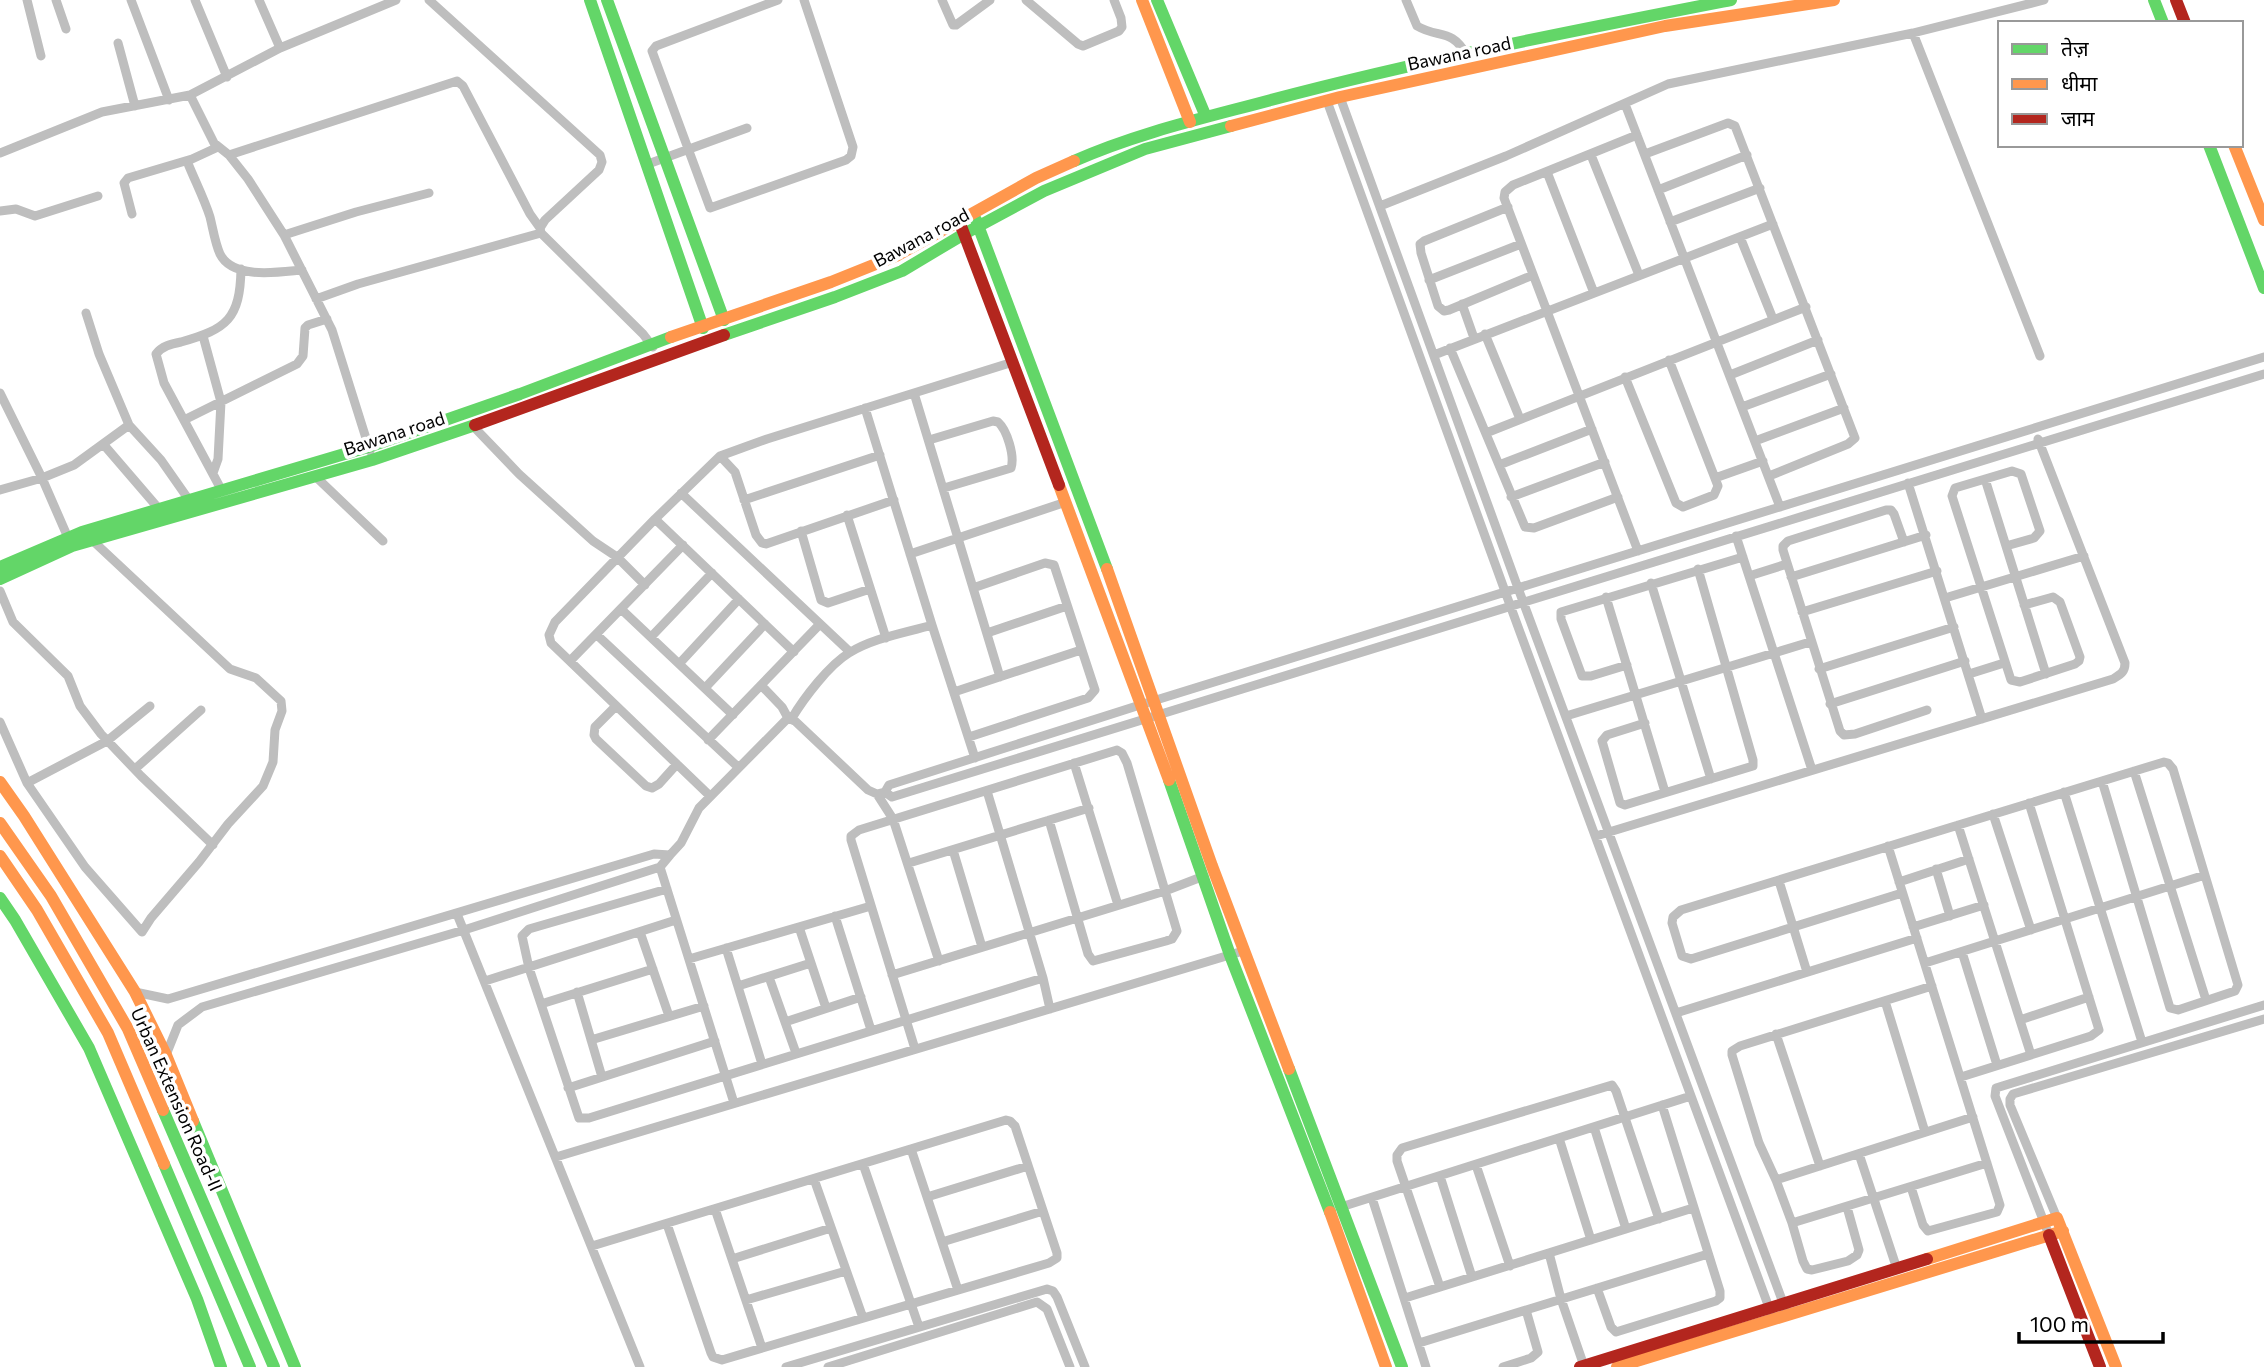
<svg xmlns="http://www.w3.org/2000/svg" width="2264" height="1367" viewBox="0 0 2264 1367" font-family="Commissioner,'Noto Sans Devanagari',sans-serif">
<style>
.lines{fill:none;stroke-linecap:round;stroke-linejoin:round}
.street{stroke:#bebebe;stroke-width:9}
.fast{stroke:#63d668;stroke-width:12}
.slow{stroke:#ff974d;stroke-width:12}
.jam{stroke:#b3261e;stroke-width:12}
.labels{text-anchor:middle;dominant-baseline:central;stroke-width:7;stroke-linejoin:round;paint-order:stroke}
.street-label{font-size:18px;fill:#000;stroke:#fff}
</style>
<rect width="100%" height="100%" fill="#fff"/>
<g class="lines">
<path class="street" d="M27 0 41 56
M56 0 66 29
M131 0 169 100
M195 0 227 77
M259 0 280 48
M429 0 600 155 602 162 599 170 545 220 540 228 541 233 643 334 653 347
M778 0 656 46 652 51 710 208 846 160 851 156 853 147 804 0
M942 0 953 25H956L990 0
M1026 0 1078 44 1083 46 1119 31 1122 27 1121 18 1114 0
M1406 0 1417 26C1439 39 1451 28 1466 54
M1913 33 2040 356
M118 43 135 106
M190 95 214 143 229 155 248 179 284 235 332 330 370 451
M1340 97 1518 588 1785 1308
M1327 101 1510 605 1771 1313
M1625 104 1780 507
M1637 135 1513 185 1505 192 1504 198 1638 551
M0 153 102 112 190 95 280 48 396 0
M1645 154 1728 123 1735 126 1855 438 1848 444 1769 476
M229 155 457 81 463 86 530 214 540 228
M1591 155 1639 275
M187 161C194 179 204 198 210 217 213 229 215 243 220 254 233 280 279 272 302 270
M648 164 747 128
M1547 172 1594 293
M1658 190 1747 155
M1380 206 1506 156 1668 84 1913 33 2044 0
M1508 207 1424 241 1420 244 1421 253 1438 306 1444 311 1449 310 1533 275
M0 211 16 209 35 216 98 196
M132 214 124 183 128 178 192 159 218 147
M1670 222 1760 188
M284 235 356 212 429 193
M1740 237 1773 319
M1429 280 1521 244
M316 299 358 284 541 233
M1462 304 1474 338
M86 313 99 354 129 425 161 460 189 500
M1485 334 1520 419
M203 336 221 402 218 459 213 473
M1450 348 1525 527 1534 528 1618 497
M1434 355 1773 224
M2264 357 1140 705 889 785 885 792 892 797 2264 374
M1730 375 1818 340
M1625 377 1676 503 1683 507 1714 495 1718 486 1669 360
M0 393 42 478 69 540
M914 393 1000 677
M1742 407 1831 374
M865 408 932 625 975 758
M184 420 297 364 303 356 305 328 308 325 327 319
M473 426 519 474 593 541 617 557 645 585
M1486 433 1806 307
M929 440 993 421 998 422C1007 430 1015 456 1011 468L944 488
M1755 441 1844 408
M104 445 159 509
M720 456 735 472 756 535 762 543 766 544 894 500
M1499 465 1592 429
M315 476 383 541
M1715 478 1763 461
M1985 479 2046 674
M1908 483 1982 719
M0 490 42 478 74 465 129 425
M222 491 164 383 156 354C162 346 171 344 181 342 227 329 240 319 241 269
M681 493 850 652
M1511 497 1605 462
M744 500 880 455
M847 515 886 638
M655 519 794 652
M801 531 821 600 828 603 870 589
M1736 536 1812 770
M1904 542 1894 514 1891 510H1886L1788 541 1783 546V550L1840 731 1844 735 1855 734 1927 710
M2006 546 2034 538 2040 531 2021 474 2012 471 1955 488 1952 496 2011 680 2020 682 2075 664 2079 661 2080 657 2060 602 2053 597 2024 605
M910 554 1066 502
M1749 576 1787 564
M1791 577 1926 535
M1651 583 1711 779
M0 591 13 622 68 676 80 706 101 734 141 776 213 845
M1606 597 1665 792
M1945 598 2084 556
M621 609 733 715
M1802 612 1937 571
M987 633 1067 606
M597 635 738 767
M651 637 712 573
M570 661 683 545
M679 664 739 599
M1627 665 1591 676H1582L1561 619V612L1743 557
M1819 669 1954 627
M1969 674 2004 663
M761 685 782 707 788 718
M705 688 765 624
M954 692 1081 650
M1830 704 1965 661
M616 706 595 727 594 735 596 739 646 786 652 788 659 784 677 764
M1566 716 1810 642
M792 718C804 698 829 665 849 653 873 638 905 633 932 625
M0 722 27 783 85 867 142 932 151 918 199 862 228 824 263 786 273 762 275 730 282 711 281 701 256 678 230 669 92 540
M1645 723 1607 735 1602 741 1620 803 1625 805 1753 766V760L1698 569
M969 737 1088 698 1095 690 1054 565 1045 563 973 588
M708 740 819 625
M1074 763 1118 905
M135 769 201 710
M2134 771 2206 1000
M27 783 107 741 150 706
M987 791 1043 978 1050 1009
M2064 792 2142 1042
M877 794 893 819 939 961
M710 796 551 643 549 635 555 622 655 519 720 456 767 439 1013 362
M1993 814 2031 930
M1958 825 2031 1055
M1596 836 2113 679C2121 674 2125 672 2125 663L2038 439
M1888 846 2000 1205 1997 1212 1928 1231 1923 1225 1911 1187
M953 850 982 947
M670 855 681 843 699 808 788 718 795 721 868 790 877 794 885 792
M909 863 1089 808
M660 867 734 1103
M1936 869 1950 916
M1779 881 1807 972
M1899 882 1969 859
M667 889 529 929 522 936 529 968 579 1118H589L1043 978
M1902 893 1691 959 1682 956 1672 923 1673 917 1681 910C1842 862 2003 812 2164 762L2168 763 2173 769 2238 985 2235 991 2178 1010 2170 1008 2102 781
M457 914 640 1367
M835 916 871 1030
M799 927 826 1008
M1913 927 1984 905
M640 932 669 1016
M726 948 762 1064
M1962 952 1997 1065
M689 959 871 906
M1925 963 2205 875
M892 975 1165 891 1204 876
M769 977 796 1053
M485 981 676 920
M738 986 811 963
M135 992 168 999 654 854 670 855 660 867 464 930 202 1007 178 1025 166 1055
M577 992 602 1077
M1885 1001 1925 1132
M541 1004 653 969
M1676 1013 1917 938
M2020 1020 2089 997
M785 1022 861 997
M1776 1034 1820 1166
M591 1040 704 1006
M915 1049 851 840V836L859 830 1117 750 1122 753 1127 763 1177 931 1172 939 1166 941 1093 961 1088 954 1049 820
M1961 1077 2091 1036 2099 1030 2029 803
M568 1088 715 1041
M1594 1127 1626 1229
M1559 1138 1591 1240
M911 1149 958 1290
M1859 1154 1897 1269
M556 1157 1243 951
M863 1164 919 1327
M1476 1165 1510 1266
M1440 1176 1472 1277
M814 1179 863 1318
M1776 1180 1973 1117
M927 1197 1028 1166
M1372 1198 1426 1367
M1341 1207 1691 1096
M1847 1207 1859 1250 1857 1255 1848 1261 1812 1270 1807 1269 1803 1261 1792 1223 1776 1180 1759 1143 1732 1055V1051L1740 1046 1932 986
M715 1209 762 1348
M2057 1218 2010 1105V1099L2013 1094 2264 1019
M1792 1223 1987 1163
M2049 1235 1995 1096 1996 1088 2264 1005
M942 1242 1043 1211
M592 1246 1006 1120 1010 1121 1015 1126 1057 1253V1258L1049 1263 722 1360 713 1357 711 1353 667 1224
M1549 1253 1561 1299 1584 1366
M732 1259 831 1228
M1440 1287 1397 1161V1155L1402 1148 1612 1085 1616 1091 1659 1219
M1597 1288 1611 1327 1616 1332 1716 1301 1720 1298V1291L1662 1105
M1405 1298 1693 1208
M746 1300 846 1271
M1419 1343 1708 1254
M786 1367 1047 1289 1053 1291 1057 1297 1085 1367
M828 1367 1037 1302 1047 1309 1070 1367
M1503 1367 1531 1358 1538 1352 1526 1310"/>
<path class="fast" d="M590 0 703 328
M607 0 724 320
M1157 0 1206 117
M2154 0 2163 23
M2209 145 2264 288
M1074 161C1137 133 1204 118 1271 100 1422 60 1577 30 1731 0
M976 220 1107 569
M724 335 835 297 902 271 964 234 1044 191 1145 149 1231 126
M0 567 82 532 368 447 520 394 671 337
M0 579 72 546 372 460 475 425
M1169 780 1230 955 1330 1212
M0 898 15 920 89 1048 197 1299 221 1367
M1289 1069 1402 1367
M163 1110 274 1367
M193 1121 295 1367
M164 1164 250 1367"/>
<path class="slow" d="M1142 0 1190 122
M1231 126 1340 97 1665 26 1834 0
M2234 145 2264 220
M671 337 831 282 896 256 1036 178 1074 161
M1059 485 1169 780
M1107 569 1212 866 1289 1069
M0 782 24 816 135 992 166 1055 193 1121
M0 823 51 896 128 1029 163 1110
M0 856 37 910 108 1033 164 1164
M1330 1212 1386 1367
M1927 1259 2057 1218 2116 1367
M1617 1367 2063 1231"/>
<path class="jam" d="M2176 0 2185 23
M961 226 1059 485
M475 425 724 335
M2049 1235 2100 1367
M1580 1367 1927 1259"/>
</g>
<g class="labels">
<g class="street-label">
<text transform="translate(1459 53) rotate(-12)">Bawana road</text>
<text transform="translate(921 237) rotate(-28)">Bawana road</text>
<text transform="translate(394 433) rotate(-18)">Bawana road</text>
<text transform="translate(177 1099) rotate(66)">Urban Extension Road-II</text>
</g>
</g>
<rect x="1998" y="21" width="245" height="126" fill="#ffffff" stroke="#999999" stroke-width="2"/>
<rect x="2012" y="44" width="35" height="10" fill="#63d668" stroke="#999999" stroke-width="2"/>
<text x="2061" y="56" font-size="21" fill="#000000">तेज़</text>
<rect x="2012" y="79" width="35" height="10" fill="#ff974d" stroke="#999999" stroke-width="2"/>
<text x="2061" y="91" font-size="21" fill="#000000">धीमा</text>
<rect x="2012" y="114" width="35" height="10" fill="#b3261e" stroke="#999999" stroke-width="2"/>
<text x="2061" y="126" font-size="21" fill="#000000">जाम</text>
<path d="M2019 1332v10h144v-10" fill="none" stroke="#000000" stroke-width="3.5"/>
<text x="2030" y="1332" font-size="21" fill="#000000" stroke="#ffffff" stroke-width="5" paint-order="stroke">100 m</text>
</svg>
